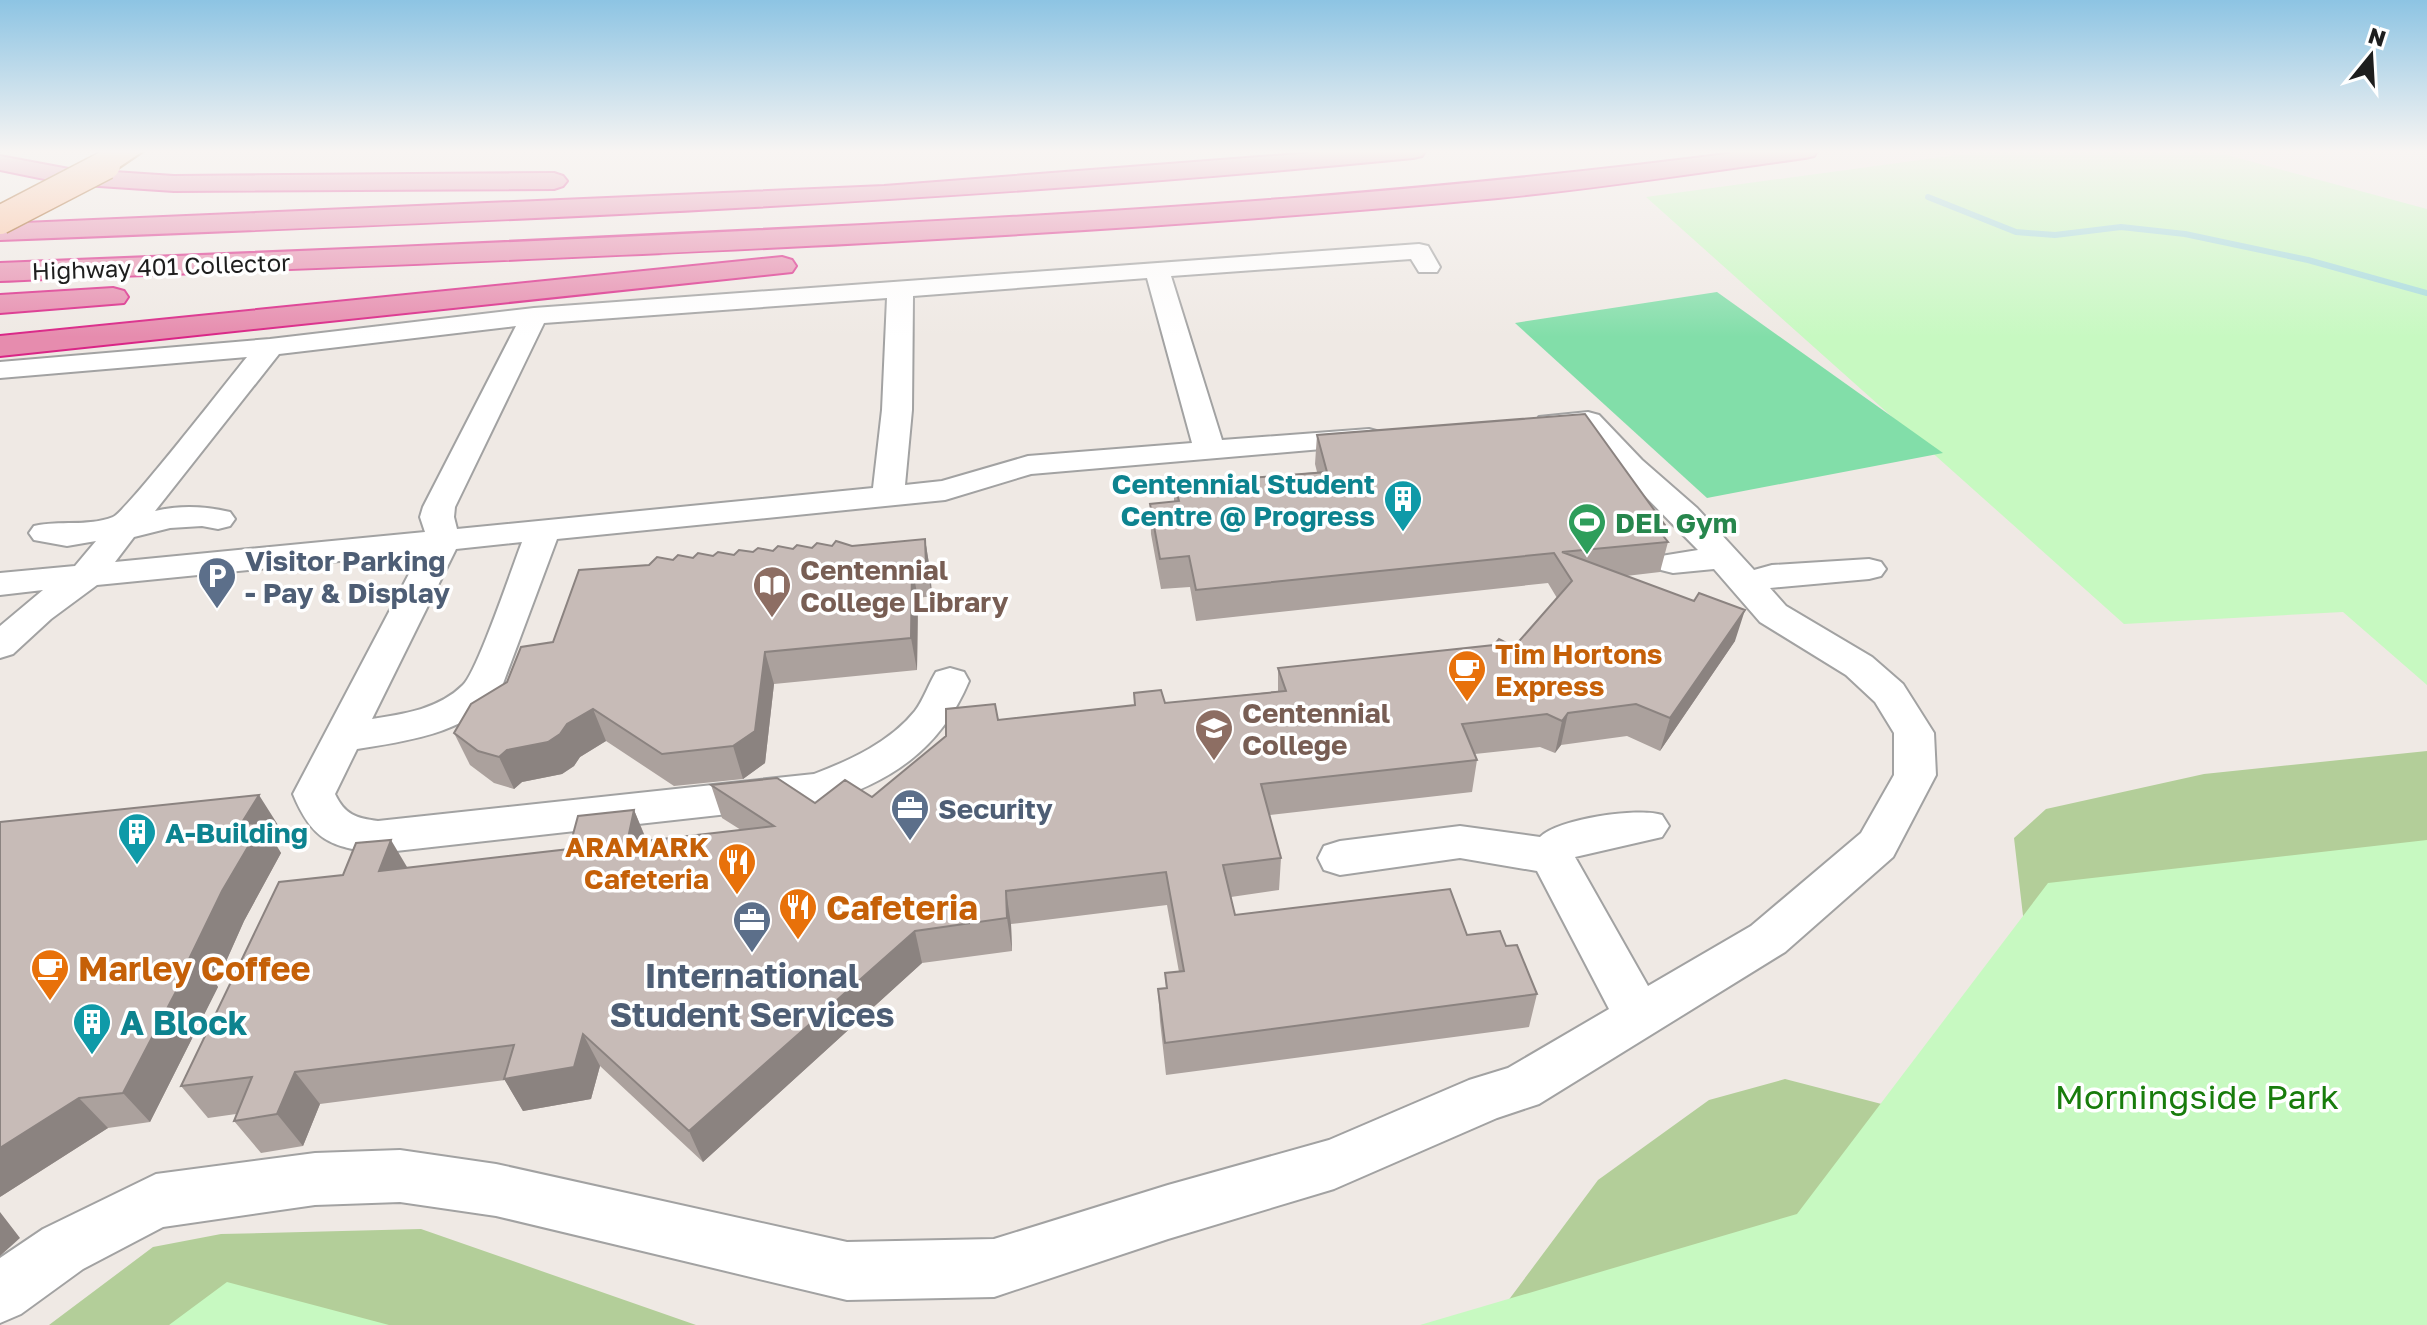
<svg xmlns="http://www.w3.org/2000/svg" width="2427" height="1325" viewBox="0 0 2427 1325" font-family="'Golos Text',sans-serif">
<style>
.forest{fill:#b3ce99}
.park{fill:#c7f9c1}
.pitch{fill:#82dea9}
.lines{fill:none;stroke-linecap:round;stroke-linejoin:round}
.stream{stroke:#a4dbdc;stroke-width:6}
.minor-casing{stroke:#a2a2a2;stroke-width:4}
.major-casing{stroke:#974801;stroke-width:4}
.highway-casing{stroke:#d92586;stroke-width:4}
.minor{fill:#fff;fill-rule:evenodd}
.major{fill:#fbc09d;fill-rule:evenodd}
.highway{fill:#e68cae;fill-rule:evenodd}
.major-bridge-casing{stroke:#974801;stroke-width:31;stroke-linecap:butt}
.major-bridge{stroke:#fbc09d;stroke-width:28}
.wall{fill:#aba19d}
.shaded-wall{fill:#8b8380}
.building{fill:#c7bbb7;stroke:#8b8380;stroke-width:2}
.labels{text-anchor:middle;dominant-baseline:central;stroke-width:7;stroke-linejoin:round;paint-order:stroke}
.far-street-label{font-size:24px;fill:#1e1e1e;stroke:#fff}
.culture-label{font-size:28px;font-weight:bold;fill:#0d838f;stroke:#fff;text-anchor:end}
.leisure-label{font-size:28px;font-weight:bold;fill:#27864d;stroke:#fff;text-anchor:start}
.service-label{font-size:28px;font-weight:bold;fill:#4e5e75;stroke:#fff;text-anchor:start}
.education-label{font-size:28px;font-weight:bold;fill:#785e54;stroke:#fff;text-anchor:start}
.food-label{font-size:28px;font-weight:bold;fill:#c56008;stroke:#fff;text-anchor:start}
.near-food-label{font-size:34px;font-weight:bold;fill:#c56008;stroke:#fff;text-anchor:start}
.near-service-label{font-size:34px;font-weight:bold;fill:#4e5e75;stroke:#fff}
.near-culture-label{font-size:34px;font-weight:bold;fill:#0d838f;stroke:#fff;text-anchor:start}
.near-park-label{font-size:34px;fill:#187c0c;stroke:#fff}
</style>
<rect width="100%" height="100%" fill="#efe9e4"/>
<path class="forest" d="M2427 751V1325H1490L1598 1180 1709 1100 1785 1079 1897 1108 2041 1071 2014 838 2046 809 2204 774Z
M421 1229 696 1325H49L153 1247 221 1234Z"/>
<path class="park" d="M1986 151H2212L2427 209V685L2343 612 2124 624 1646 197Z
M2427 840V1325H1420L1797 1214 2048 883Z
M227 1282 389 1325H169Z"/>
<path class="pitch" d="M1717 292 1943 453 1707 498 1515 323Z"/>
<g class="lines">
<path class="stream" d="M1928 197 2016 232 2055 235 2121 227 2185 234 2308 260 2427 293"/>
<g class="minor-casing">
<path id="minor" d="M1419 244 1428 246 1440 267 1437 272H1419L1411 259 1171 276 1222 440 1369 429 1380 432 1384 438 1380 444 1031 474 945 500 557 539 498 697C459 734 408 741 357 749L335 794C345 815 356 818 378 821L814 774C851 760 890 742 915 711 924 699 928 685 936 672L950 668 964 672 969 681C940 750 890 783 819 804L378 853C330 847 312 840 293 794L420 553 97 585 51 619 13 654 0 658V626L43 590 0 595V573L75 566 96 541 67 546 34 540 29 533 34 526C60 520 87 527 113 517 126 512 229 379 247 357L0 378V362L270 339 534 308ZM1147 278 1192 443 1028 456 942 481 905 485 912 410 913 296ZM887 298 882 410 873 488 457 529 454 517 455 507 544 323ZM516 326 423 507 420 517 425 532 115 562 134 537 170 528 202 526 218 529 230 526 235 519 230 512C205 506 180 505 155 511L279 354ZM522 542C512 568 477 672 463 685 439 709 404 714 372 719L456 549Z
M1588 412 1599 415 1642 460 1697 508 1754 570 1772 565 1869 559 1881 562 1886 569 1881 576 1869 579 1770 588 1786 606 1872 657 1903 684 1934 733 1936 775 1893 857 1785 952 1539 1104 1497 1118 1334 1189 1168 1239 994 1297 847 1300 496 1216 400 1202 315 1205 163 1227 83 1269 21 1314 0 1323V1258L43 1229 156 1174 315 1153 400 1150 496 1164 847 1242 994 1239 1168 1185 1329 1140 1469 1080 1508 1068 1609 1009 1537 871 1460 858 1340 875 1324 870 1318 858 1324 846 1340 841 1460 826 1540 837C1557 819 1639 807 1662 815L1669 826 1662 837 1575 857 1648 986 1751 926 1861 833 1894 775V733L1875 702 1846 675 1760 622 1714 569 1673 573 1661 570 1656 563 1661 556 1698 550 1580 430 1539 429 1535 423 1539 417Z"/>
</g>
<g class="major-casing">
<path id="major" d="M113 151H143L115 170H97L94 165Z"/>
</g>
<g class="highway-casing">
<path id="highway" d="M1337 151H1425L1422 156 1413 158C943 204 472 222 0 240V224L884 186Z
M1749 151H1817L1814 156 1805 158C1703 172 1601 188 1498 198 1000 244 500 260 0 281V263C288 252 575 240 863 225 1159 210 1455 190 1749 151Z
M0 156 69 169 174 176 554 173 563 176 567 181 563 186 554 189 174 191 69 184 0 170Z
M782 257 792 260 796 266 792 272 0 356V336Z
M113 288 124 291 128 297 124 303 0 313V295Z"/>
</g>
<use href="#minor" class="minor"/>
<use href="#major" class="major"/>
<use href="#highway" class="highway"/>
<g class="major-bridge-casing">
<path id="major-bridge" d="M0 220 106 165"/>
</g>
<use href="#major-bridge" class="major-bridge"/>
</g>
<path class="wall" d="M1317 435 1663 535 1668 542 1660 572 1626 576 1735 641 1660 751 1627 736 1561 745 1555 753 1540 747 1475 754 1477 760 1472 792 1269 815 1281 858 1279 890 1231 897 1235 915 1467 935 1506 946 1537 994 1529 1027 1166 1075 1160 1021 1158 989 1166 988 1165 973 1179 972 1167 905 1011 924 1012 951 922 963 703 1162 600 1066 591 1099 523 1111 505 1080 320 1104 303 1146 261 1153 234 1121 236 1114 208 1118 181 1086 343 875 569 849 634 810 647 841 741 830 722 818 711 785 815 803 872 797 998 720 1134 705V693L1165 703 1278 691V668L1514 647 1557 598 1548 583 1196 621 1190 587 1161 589 1151 534 1150 504 1174 502V484L1317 472 1315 464Z
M925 539 930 570 932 596 918 598 917 670 774 684 765 763 743 779 674 786 606 741 580 757 574 766 562 774 522 782 514 789 494 783 470 765 454 733 507 682 553 642 649 565 693 558 832 546H852Z
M278 825 271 837 281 853 244 921 216 984 218 987 150 1122 108 1128 0 1197Z"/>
<path class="shaded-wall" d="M925 539 930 570 932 596 926 565Z
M912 567 918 598 917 670 911 638Z
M1745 610 1735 641 1660 751 1670 718Z
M765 652 774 684 765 763 743 779 733 746Z
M593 709 606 741 580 757 574 766 562 774 522 782 514 789 499 757 507 750Z
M1568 713 1561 745 1555 753 1562 721Z
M259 795 278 825 271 837 281 853 244 921 216 984 218 987 150 1122 123 1093 190 957 241 824Z
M634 810 647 842 627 843Z
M391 840 410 872 379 871Z
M1006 891 1011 924 1012 951 1007 918Z
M915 931 922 963 703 1162 689 1131Z
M583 1034 600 1066 591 1099 523 1111 504 1079Z
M295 1072 320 1104 303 1146 277 1114Z
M79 1098 108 1128 0 1197V1148Z
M0 1212 20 1238 0 1256Z"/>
<path class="building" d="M1585 414 1665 525 1661 533 1668 542 1562 552 1694 601 1699 593 1745 610 1670 718 1636 704 1568 713 1562 721 1547 714 1462 724 1477 760 1261 784 1281 858 1223 865 1235 915 1450 889 1467 935 1500 931 1506 946 1517 945 1537 994 1165 1043 1158 989 1167 988 1165 973 1184 971 1166 872 1006 891 1007 918 915 931 689 1131 583 1034 574 1067 504 1079 514 1045 295 1072 277 1114 234 1121 252 1077 181 1086 279 882 343 875 356 843 391 840 379 871 569 849 578 816 634 810 627 843 774 826 711 785 777 778 815 803 845 780 872 797 946 736V709L995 704 998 720 1135 705 1134 693 1161 690 1165 703 1286 691 1278 668 1494 645 1499 639 1514 647 1572 581 1554 553 1196 590 1189 556 1160 559 1150 504 1179 501 1174 484 1327 472 1317 435Z
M925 539 926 565 912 567 911 638 765 652 755 731 733 746 662 754 593 709 567 724 560 734 548 742 507 750 499 757 478 751 454 733 471 704 507 682 521 647 553 642 579 570 649 565 657 557 673 560 678 555 693 558 698 553 713 556 718 552 734 555 739 550 753 552 758 548 773 551 778 546 793 549 797 545 812 548 817 543 832 546 836 541 852 546Z
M259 795 241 824 262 823 222 891 190 957H194L123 1093 79 1098 0 1148V822Z"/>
<linearGradient id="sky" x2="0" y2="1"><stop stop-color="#8dc4e3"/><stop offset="0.45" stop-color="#f8f5f3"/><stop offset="1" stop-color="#f8f5f3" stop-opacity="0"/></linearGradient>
<rect width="2427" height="337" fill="url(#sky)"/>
<defs>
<g id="building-pin" transform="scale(2)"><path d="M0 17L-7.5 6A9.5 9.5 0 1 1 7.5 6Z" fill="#0f9aa8" stroke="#fff"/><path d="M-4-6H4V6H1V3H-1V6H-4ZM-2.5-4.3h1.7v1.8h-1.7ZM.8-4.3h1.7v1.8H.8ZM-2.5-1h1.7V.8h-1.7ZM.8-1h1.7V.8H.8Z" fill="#fff"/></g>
<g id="stadium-pin" transform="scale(2)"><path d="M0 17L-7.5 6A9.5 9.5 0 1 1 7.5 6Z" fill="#2e9e5b" stroke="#fff"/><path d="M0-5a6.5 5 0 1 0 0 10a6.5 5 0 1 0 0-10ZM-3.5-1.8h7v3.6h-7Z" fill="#fff"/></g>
<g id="parking-pin" transform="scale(2)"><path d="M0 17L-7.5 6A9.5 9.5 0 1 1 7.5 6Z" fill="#5c6f8a" stroke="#fff"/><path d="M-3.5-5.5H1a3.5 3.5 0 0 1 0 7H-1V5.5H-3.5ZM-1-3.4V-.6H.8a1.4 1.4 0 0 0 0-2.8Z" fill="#fff"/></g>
<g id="library-pin" transform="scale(2)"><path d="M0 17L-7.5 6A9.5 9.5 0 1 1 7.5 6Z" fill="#8d6e63" stroke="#fff"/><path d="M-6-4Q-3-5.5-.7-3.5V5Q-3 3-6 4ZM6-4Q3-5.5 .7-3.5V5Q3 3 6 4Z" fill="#fff"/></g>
<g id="cafe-pin" transform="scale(2)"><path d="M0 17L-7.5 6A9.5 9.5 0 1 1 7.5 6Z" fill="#e8710a" stroke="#fff"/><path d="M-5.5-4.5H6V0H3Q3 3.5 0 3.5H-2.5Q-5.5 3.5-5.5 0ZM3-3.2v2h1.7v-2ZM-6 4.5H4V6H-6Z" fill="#fff"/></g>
<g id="university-pin" transform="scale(2)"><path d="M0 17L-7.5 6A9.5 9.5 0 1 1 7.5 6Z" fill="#8d6e63" stroke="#fff"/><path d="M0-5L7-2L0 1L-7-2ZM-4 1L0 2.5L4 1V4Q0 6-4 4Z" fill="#fff"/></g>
<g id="office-pin" transform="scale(2)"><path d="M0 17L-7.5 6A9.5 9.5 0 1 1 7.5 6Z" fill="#5c6f8a" stroke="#fff"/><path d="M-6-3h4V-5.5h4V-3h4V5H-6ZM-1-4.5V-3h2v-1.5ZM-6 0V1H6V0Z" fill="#fff"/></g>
<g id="restaurant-pin" transform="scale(2)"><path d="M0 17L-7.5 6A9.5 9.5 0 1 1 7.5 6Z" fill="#e8710a" stroke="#fff"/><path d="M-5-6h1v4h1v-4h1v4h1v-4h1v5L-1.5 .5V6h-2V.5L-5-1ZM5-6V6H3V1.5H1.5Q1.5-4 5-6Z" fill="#fff"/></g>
</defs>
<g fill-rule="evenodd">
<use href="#building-pin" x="1403" y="499"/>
<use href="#stadium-pin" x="1587" y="522"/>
<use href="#parking-pin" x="217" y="576"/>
<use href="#library-pin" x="772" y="585"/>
<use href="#cafe-pin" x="1467" y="669"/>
<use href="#university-pin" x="1214" y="728"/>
<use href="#office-pin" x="910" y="808"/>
<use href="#building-pin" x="137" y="832"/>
<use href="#restaurant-pin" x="737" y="862"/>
<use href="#restaurant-pin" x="798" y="907"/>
<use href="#office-pin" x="752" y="920"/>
<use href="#cafe-pin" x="50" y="968"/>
<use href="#building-pin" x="92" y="1022"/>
</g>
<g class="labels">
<g class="far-street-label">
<text transform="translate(161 266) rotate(-2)">Highway 401 Collector</text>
</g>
<g class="culture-label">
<text x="1375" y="483">Centennial Student<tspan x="1375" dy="32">Centre @ Progress</tspan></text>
<text x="165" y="832" text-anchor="start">A-Building</text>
</g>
<g class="leisure-label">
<text x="1615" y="522">DEL Gym</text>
</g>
<g class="service-label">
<text x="245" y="560">Visitor Parking<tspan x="245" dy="32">- Pay &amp; Display</tspan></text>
<text x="938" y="808">Security</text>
</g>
<g class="education-label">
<text x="800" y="569">Centennial<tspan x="800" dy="32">College Library</tspan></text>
<text x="1242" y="712">Centennial<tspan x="1242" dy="32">College</tspan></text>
</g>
<g class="food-label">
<text x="1495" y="653">Tim Hortons<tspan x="1495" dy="32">Express</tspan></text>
<text x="709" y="846" text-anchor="end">ARAMARK<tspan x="709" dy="32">Cafeteria</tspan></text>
</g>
<g class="near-food-label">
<text x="826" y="907">Cafeteria</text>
<text x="78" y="968">Marley Coffee</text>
</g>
<g class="near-service-label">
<text x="752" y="975">International<tspan x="752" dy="39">Student Services</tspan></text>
</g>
<g class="near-culture-label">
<text x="120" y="1022">A Block</text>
</g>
<g class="near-park-label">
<text x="2197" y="1096">Morningside Park</text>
</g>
</g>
<g transform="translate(2371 56) rotate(18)" stroke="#ffffff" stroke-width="6" paint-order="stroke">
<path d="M0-6L14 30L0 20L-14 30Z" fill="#1e1e1e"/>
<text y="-12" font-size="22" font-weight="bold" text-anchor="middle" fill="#1e1e1e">N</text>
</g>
</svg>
